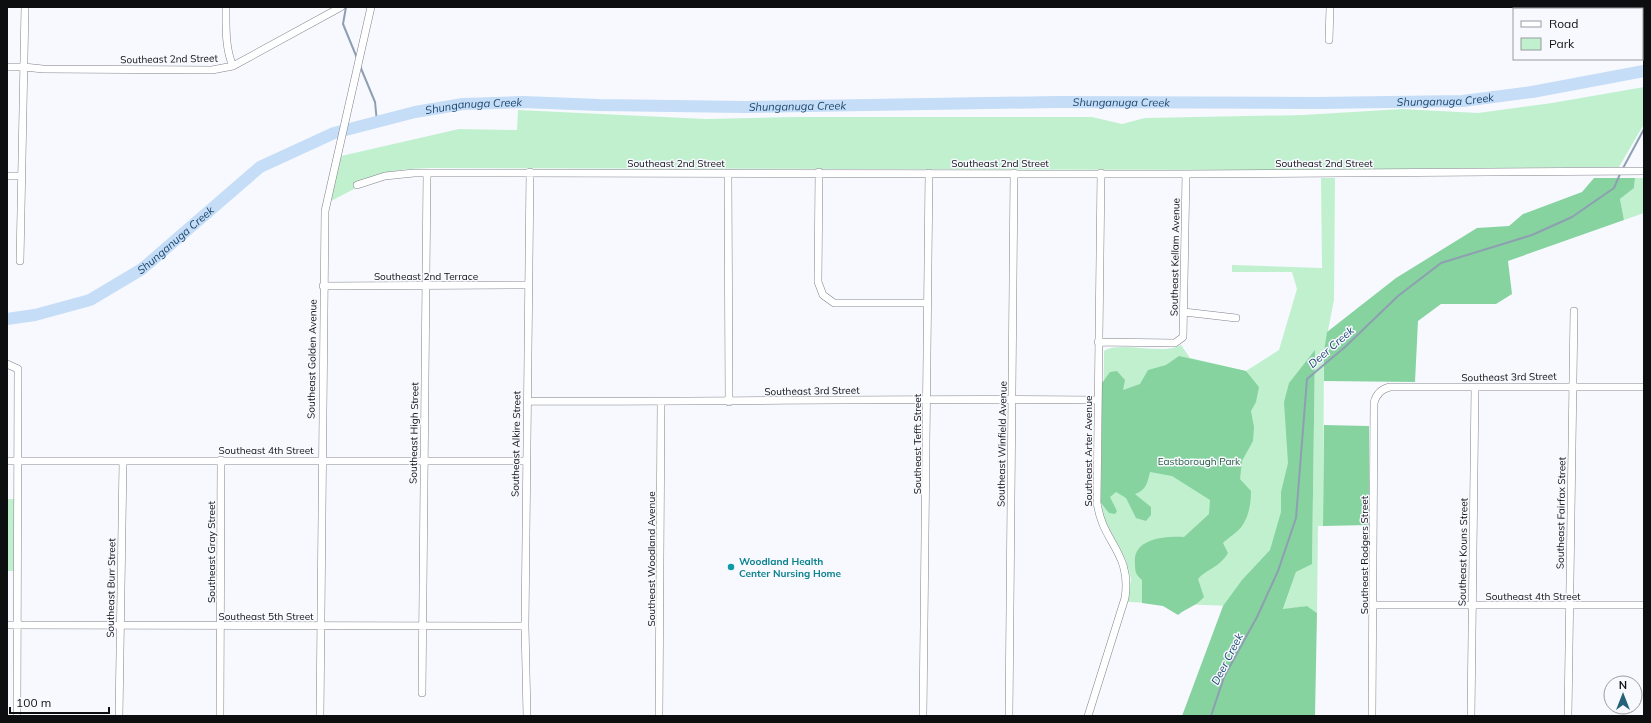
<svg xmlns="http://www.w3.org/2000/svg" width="1651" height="723" viewBox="0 0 1651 723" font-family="Mulish,sans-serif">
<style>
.green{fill:#c1f0cf}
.forest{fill:#86d39f}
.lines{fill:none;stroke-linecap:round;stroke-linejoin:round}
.stream{stroke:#8e9fb1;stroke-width:2}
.river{stroke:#c5ddf6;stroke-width:12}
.minor-casing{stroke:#818389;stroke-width:8}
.minor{stroke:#fff;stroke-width:7}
.culture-dot{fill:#0f9aa8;stroke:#f7f9ff;stroke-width:1.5}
.labels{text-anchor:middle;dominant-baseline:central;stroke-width:3;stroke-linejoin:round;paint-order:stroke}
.street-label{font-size:10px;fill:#0d0e10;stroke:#f7f9ff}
.park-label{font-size:10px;fill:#235b39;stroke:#f7f9ff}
.culture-label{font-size:10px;font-weight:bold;fill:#0d838f;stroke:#f7f9ff;text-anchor:start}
.water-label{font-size:11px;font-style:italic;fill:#1b466d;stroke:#f7f9ff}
</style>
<rect width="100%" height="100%" fill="#f7f9ff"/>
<path class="green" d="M1644 87V124L1619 167 1258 170 430 168C404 169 378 171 355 184L356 188 331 201 341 156 459 129 517 130 518 110 706 119 794 117H1092L1122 124 1145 118 1303 115 1402 109 1478 113 1552 103Z
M1321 178H1335L1334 300 1324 351 1323 526H1318L1317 613 1307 606 1283 610 1296 572 1312 563 1315 351 1293 515 1257 607 1127 602 1131 579 1126 560 1102 515 1104 351C1120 340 1161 356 1181 345L1190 358 1246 371 1279 350 1297 289 1292 272H1232V265L1322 268Z
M1635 178H1644V213L1624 220 1620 199 1634 188Z
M7 499H14L15 571H7Z"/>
<path class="forest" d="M1594 178H1635L1634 188 1620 199 1624 220 1508 261 1512 294 1496 304H1441L1418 321 1415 382 1324 381V351L1327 332 1396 278 1477 228 1509 226 1523 214 1582 192Z
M1315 350 1312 564 1296 572 1283 609 1307 606 1317 613 1315 716H1182L1223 606 1242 580 1270 550 1281 512V492L1288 463 1284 402 1289 383Z
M1179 356 1246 371 1259 387 1256 402 1251 411 1254 427 1253 441 1242 461 1240 479 1251 491C1251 503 1249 516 1242 526 1238 532 1229 537 1223 543L1228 553C1219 568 1208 568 1198 579L1204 597C1195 607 1188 607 1178 615L1163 606 1142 603V580C1136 575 1135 572 1135 564 1132 538 1166 536 1184 537L1209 514 1210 500 1172 476 1150 472C1147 484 1146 490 1135 494L1151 507V515L1146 521 1136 518 1126 498 1116 492 1110 497 1117 511 1115 514 1109 513 1101 503 1102 383 1110 372 1117 371 1125 380 1123 390 1140 384 1148 370 1166 365Z
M1324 425 1369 426V525L1323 526Z"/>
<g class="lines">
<path class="stream" d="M346 7 343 24 357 58
M360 66 375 102 377 122
M1622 170 1644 129
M1211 716 1224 677 1257 617 1278 571 1296 518 1307 379 1345 347 1398 296 1441 263 1532 235 1572 217 1614 188 1620 174"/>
<path class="river" id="s1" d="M7 319 35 315 90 300 142 269 260 167 334 133 415 112 463 104 523 102 599 105 745 107 1056 102 1316 103 1463 101 1532 92 1644 71"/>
<g class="minor-casing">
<path id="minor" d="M226 7C226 25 225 49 233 66
M1329 40 1330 7
M7 67H24L43 69 212 70 233 66 341 7
M819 172 818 282 823 295 834 303H927
M728 173 729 402
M7 176H22
M357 185 385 176 414 173 1186 174 1644 171
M20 261 25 7
M323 286 528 285
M1184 312 1236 318
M1098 342 1175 343 1183 337 1186 174
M7 364 18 369 17 716
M527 401C717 402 907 398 1098 400
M7 461H526
M1374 605H1644
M7 625 525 626
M422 693 427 173
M119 716 123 461
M220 716 221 460
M320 716 325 211 371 7
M527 716 525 626 530 172
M659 716 661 402
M923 716 929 173
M1009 716 1014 173
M1088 716 1125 598C1132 552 1102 543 1097 502L1101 173
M1372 716 1374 403C1376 394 1381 389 1390 387H1644
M1471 716 1475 388
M1568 716 1574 311"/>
</g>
<use href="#minor" class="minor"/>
</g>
<circle class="culture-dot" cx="731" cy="567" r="4"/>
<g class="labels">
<g class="street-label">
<text transform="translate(169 59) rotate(-1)">Southeast 2nd Street</text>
<text x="676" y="163">Southeast 2nd Street</text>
<text x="1000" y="163">Southeast 2nd Street</text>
<text x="1324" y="163">Southeast 2nd Street</text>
<text transform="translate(1175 257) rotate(-89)">Southeast Kellam Avenue</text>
<text x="426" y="276">Southeast 2nd Terrace</text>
<text transform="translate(312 359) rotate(-89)">Southeast Golden Avenue</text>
<text transform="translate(1509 377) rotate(-1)">Southeast 3rd Street</text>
<text transform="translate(812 391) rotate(-1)">Southeast 3rd Street</text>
<text transform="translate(414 433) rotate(-89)">Southeast High Street</text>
<text transform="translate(516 444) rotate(-89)">Southeast Alkire Street</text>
<text transform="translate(917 444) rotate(-90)">Southeast Tefft Street</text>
<text transform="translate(1002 444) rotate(-89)">Southeast Winfield Avenue</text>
<text x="266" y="450">Southeast 4th Street</text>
<text transform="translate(1088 451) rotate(-90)">Southeast Arter Avenue</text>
<text transform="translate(1561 513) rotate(-89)">Southeast Fairfax Street</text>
<text transform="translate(211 552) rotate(-90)">Southeast Gray Street</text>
<text transform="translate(1463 552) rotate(-89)">Southeast Kouns Street</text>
<text transform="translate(1364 555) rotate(-90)">Southeast Rodgers Street</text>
<text transform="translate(651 559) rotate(-90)">Southeast Woodland Avenue</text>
<text transform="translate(111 588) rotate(-89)">Southeast Burr Street</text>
<text x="1533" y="596">Southeast 4th Street</text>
<text x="266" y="616">Southeast 5th Street</text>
</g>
<g class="park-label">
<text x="1199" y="461">Eastborough Park</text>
</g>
<g class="culture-label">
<text x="739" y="561">Woodland Health<tspan x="739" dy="12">Center Nursing Home</tspan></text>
</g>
<g class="water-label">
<text stroke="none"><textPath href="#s1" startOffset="1498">Shunganuga Creek</textPath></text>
<text stroke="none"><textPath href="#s1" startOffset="1174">Shunganuga Creek</textPath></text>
<text stroke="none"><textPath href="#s1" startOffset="850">Shunganuga Creek</textPath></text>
<text stroke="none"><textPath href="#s1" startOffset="526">Shunganuga Creek</textPath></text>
<text stroke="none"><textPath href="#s1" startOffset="190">Shunganuga Creek</textPath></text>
<text transform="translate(1331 347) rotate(-41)">Deer Creek</text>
<text transform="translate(1227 659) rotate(-63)">Deer Creek</text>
</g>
</g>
<rect width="1651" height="723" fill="none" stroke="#0d0e10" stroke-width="16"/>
<rect x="1513" y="8" width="130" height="52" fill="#f7f9ff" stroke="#999b9f"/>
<rect x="1521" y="21" width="20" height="6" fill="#ffffff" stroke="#999b9f"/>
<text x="1549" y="28" font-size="12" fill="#0d0e10">Road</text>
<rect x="1521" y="38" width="20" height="12" fill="#c1f0cf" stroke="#999b9f"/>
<text x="1549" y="48" font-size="12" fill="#0d0e10">Park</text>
<g transform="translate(1623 695)"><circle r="19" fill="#f7f9ff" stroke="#999b9f"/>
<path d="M0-3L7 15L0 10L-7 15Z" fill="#246279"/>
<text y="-6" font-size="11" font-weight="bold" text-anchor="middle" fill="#0d0e10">N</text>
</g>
<path d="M10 707v6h99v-6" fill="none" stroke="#0d0e10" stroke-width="2"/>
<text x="16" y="707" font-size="12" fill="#0d0e10" stroke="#f7f9ff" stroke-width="3" paint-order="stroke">100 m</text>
</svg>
